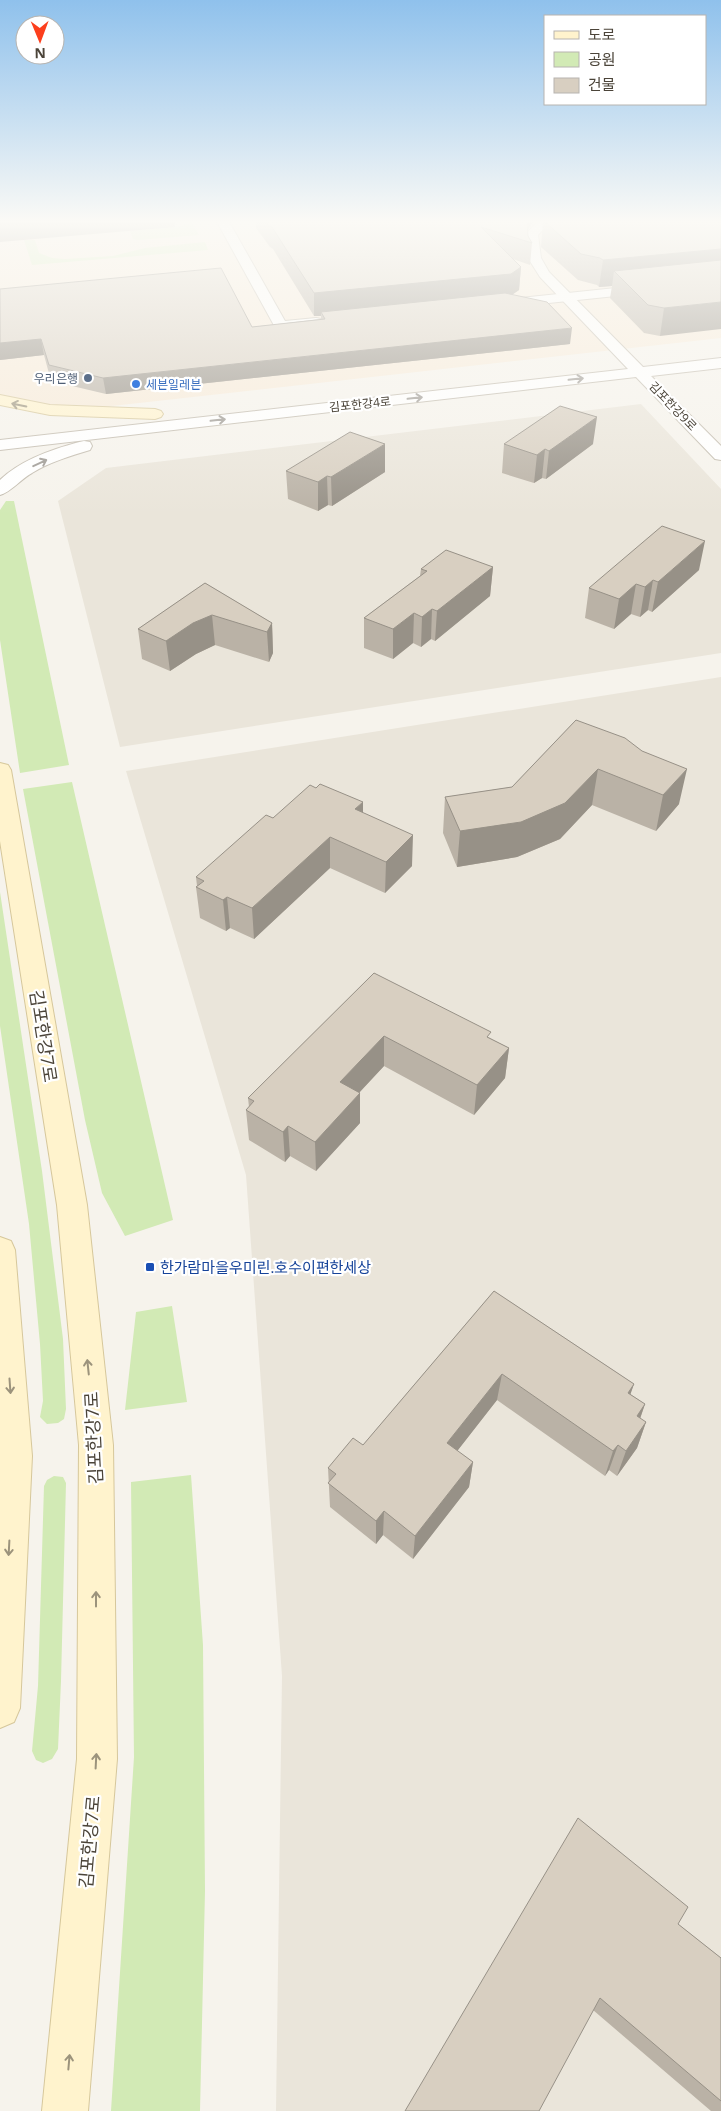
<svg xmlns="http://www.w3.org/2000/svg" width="721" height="2111" viewBox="0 0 721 2111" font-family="'Open Sans','Noto Sans KR',sans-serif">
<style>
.residential{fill:#eae5da}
.commercial{fill:#f7ead8}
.green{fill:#d2eab5}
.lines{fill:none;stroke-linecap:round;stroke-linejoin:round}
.minor-casing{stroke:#c2bbae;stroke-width:2}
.tertiary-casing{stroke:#c2bbae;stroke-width:2}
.secondary-casing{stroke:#d6c79b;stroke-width:2}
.minor{fill:#fff;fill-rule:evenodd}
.tertiary{fill:#fff;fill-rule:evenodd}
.secondary{fill:#fff3cd;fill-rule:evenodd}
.wall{fill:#bab2a6}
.shaded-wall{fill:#979187}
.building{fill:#d8cfc1;stroke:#979187}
.oneway{stroke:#9c9892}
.oneway2{stroke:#9c937c}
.service-dot{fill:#5c6f8a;stroke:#fff;stroke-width:2}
.shop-dot{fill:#3f7fe0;stroke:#fff;stroke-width:2}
.transit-dot{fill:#1a4fb4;stroke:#fff;stroke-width:2}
.labels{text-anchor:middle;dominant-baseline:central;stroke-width:4.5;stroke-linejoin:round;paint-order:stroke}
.far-service-label{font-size:12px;fill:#4e5e75;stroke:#fff;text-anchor:end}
.far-shop-label{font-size:12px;fill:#366cbe;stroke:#fff;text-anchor:start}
.far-street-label{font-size:12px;fill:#4b4439;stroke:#fff}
.transit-label{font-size:15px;fill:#164399;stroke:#fff;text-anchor:start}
.near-street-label{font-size:18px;fill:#4b4439;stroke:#fff}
</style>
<rect width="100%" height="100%" fill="#f6f3ec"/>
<path class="residential" d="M641 404 721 489V653L120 747 58 501 106 468Z
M721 677V2111H276L282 1676 246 1175 126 771Z"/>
<path class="commercial" d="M0 220H721V338L85 409 67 408 16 400 0 395Z"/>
<path class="green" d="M188 220H190L199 235 138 240 133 239 130 231 182 226 189 223Z
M24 240H35L39 253 52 258 65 259 113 256 145 248 205 242 208 250 32 265Z
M6 501H14L69 765 20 773 0 640V510Z
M72 782 173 1220 125 1236 102 1193 85 1120 23 789Z
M0 892 42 1171 63 1339 66 1409 64 1419 58 1423 47 1424 40 1417 43 1401 40 1344 29 1224 0 1026Z
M172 1306 187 1402 125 1410 136 1312Z
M191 1475 203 1645 205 1891 200 2111H111L134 1757 131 1482Z
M54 1476 63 1477 66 1483 61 1681 58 1749 52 1759 43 1763 36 1760 32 1751 38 1686 44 1486 47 1480Z"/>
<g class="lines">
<g class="minor-casing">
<path id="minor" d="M216 220H228L285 321 316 318 321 319 323 322 321 325 281 330 276 329Z
M721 277V285L500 308 493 304 500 300Z"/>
</g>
<g class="tertiary-casing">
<path id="tertiary" d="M539 220H552L538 235 541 258 549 272 643 367 721 358V368L651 376 721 446V460L715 459 636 377 0 450V440L628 369 540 277 528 258 526 234Z
M84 441 90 442 92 446 90 450C70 456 50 462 32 473 21 479 11 492 0 495V480C22 459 55 448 84 441Z"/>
</g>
<g class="secondary-casing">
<path id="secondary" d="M0 395 50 405 155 409 161 411 163 414 161 417 155 419 50 415 0 405Z
M0 763 8 765 11 770 87 1205 113 1445 117 1759 88 2111H42L77 1759 79 1445 57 1205 0 841Z
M0 1237 11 1241 15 1250 32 1456 20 1708 14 1722 0 1728Z"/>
</g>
<use href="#minor" class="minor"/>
<use href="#tertiary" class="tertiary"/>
<use href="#secondary" class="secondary"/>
</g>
<path class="wall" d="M253 220H533L532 224 527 230 528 236 532 243 530 265 513 259 521 267 519 290 512 295 570 344 106 394 51 381 44 355 0 360V289L252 327 321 319V316H314L273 249 270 247 256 228V222Z
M543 220H721L660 336 644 333 610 298 612 286 599 287 597 285 578 280 541 247Z
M504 444H593L546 479 542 478 534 483 502 473Z
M286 471 385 472 332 506 328 505 318 511 288 499Z
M493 567 490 596 435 641 431 639 421 647 413 643 393 659 364 648V618L420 576 421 569Z
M699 570 652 612 648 610 640 617 631 614 614 629 585 618 589 588Z
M205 583 272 623 273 653 269 662 215 645 196 654 170 671 142 659 138 629Z
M576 720 679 804 656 831 592 805 560 839 517 857 457 867 443 833 445 797 512 787Z
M363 813 412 866 385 893 330 868 254 939 230 928 226 931 200 918 196 887 197 886 196 877Z
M374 973 490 1038 509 1048 505 1078 474 1115 384 1066 359 1093 360 1123 316 1171 290 1156 285 1162 249 1140 246 1110 249 1107 248 1098Z
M494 1291 634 1384 630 1394 645 1404 640 1419 646 1422 637 1448 617 1476 609 1470 605 1476 497 1400 457 1451 473 1462 469 1487 413 1559 383 1535 376 1544 330 1507 328 1468 363 1445Z
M678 1924 721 1958V2111H711L593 2010 405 2111Z"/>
<path class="shaded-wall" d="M0 220H175V227L0 242Z
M525 220H533L532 224 524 234Z
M721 249V276L614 271 612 286 599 287 603 260Z
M521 267 519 290 510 296 321 312V316H314V293Z
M721 302V329L660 336 664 308Z
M572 328 570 344 106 394 103 378Z
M41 339 44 355 0 360V343Z
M597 417 593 444 546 479 549 451Z
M385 444V472L332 506 331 477Z
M545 449 542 478 534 483 537 455Z
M327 476 328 505 318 511V482Z
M705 541 699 570 652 612 658 582Z
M493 567 490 596 435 641 437 611Z
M653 580 648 610 640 617 645 587Z
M636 584 631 614 614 629 619 599Z
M432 609 431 639 421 647 422 617Z
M414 613 413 643 393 659V629Z
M212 615 215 645 196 654 170 671 166 641 193 623Z
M272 623 273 653 269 662 267 632Z
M598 769 592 805 560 839 517 857 457 867 460 831Z
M687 769 679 804 656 831 663 795Z
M363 802V833L355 809Z
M413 835 412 866 385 893 386 862Z
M330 837V868L254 939 252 908Z
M227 897 230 928 226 931 223 900Z
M384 1036V1066L341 1112 340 1082Z
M509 1048 505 1078 474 1115 477 1085Z
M360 1093V1123L316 1171 315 1142Z
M288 1126 290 1156 285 1162 283 1132Z
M502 1374 497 1400 444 1468 447 1443Z
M634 1384 625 1410 628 1393Z
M645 1404 636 1430 637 1416Z
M646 1422 637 1448 617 1476 626 1451Z
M618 1445 609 1470 605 1476 613 1451Z
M473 1462 469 1487 413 1559 415 1536Z
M384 1511 383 1535 376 1544V1521Z"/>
<path class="building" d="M264 220H527L528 236 532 243 481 227 521 267 511 274 314 293 272 227 269 226Z
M544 220H721V249L603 260 600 258 581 254 544 221Z
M721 260V302L664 308 648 305 614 271Z
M221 268 252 327 325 319 321 312 505 293 547 302 572 328 103 378 49 365 41 339 0 343V289Z
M560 406 597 417 549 451 545 449 537 455 504 444Z
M350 432 385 444 331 477 327 476 318 482 286 471Z
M662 526 705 541 658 582 653 580 645 587 636 584 619 599 589 588Z
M446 550 493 567 437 611 432 609 422 617 414 613 393 629 364 618 427 571 421 569Z
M205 583 272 623 267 632 212 615 193 623 166 641 138 629Z
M576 720 625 738 642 751 687 769 663 795 598 769 565 803 521 822 460 831 445 797 512 787Z
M320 784 363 802 355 809 413 835 386 862 330 837 252 908 227 897 223 900 196 887 204 881 196 877 266 815 273 818 310 785 316 788Z
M374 973 491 1032 487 1037 509 1048 477 1085 384 1036 340 1082 360 1093 315 1142 288 1126 283 1132 246 1110 254 1101 248 1098Z
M494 1291 634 1384 628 1393 645 1404 637 1416 646 1422 626 1451 618 1445 613 1451 502 1374 447 1443 473 1462 415 1536 384 1511 376 1521 328 1483 336 1474 328 1468 353 1438 363 1445Z
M578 1818 688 1907 678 1924 721 1958V2101L600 1998 539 2111H405Z"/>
<defs><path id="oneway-shaft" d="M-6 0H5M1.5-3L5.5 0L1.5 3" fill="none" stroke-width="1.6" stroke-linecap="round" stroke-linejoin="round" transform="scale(1.25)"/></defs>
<g class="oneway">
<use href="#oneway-shaft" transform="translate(576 379) rotate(-6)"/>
<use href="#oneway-shaft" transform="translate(415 398) rotate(-6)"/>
<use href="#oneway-shaft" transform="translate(218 420) rotate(-6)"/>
<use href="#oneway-shaft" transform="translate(40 463) rotate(-25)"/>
</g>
<g class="oneway2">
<use href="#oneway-shaft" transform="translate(19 405) rotate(-168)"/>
<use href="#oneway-shaft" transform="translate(88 1367) rotate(-96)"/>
<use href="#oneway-shaft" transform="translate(10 1386) rotate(86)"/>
<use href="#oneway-shaft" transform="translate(9 1548) rotate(93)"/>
<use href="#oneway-shaft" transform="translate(96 1599) rotate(-90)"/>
<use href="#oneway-shaft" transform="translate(96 1761) rotate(-87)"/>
<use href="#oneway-shaft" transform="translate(69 2062) rotate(-85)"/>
</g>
<linearGradient id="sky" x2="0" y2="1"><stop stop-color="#8fc1ec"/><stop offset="0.43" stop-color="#fbfaf6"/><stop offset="1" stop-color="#fbfaf6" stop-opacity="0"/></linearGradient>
<rect width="721" height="515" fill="url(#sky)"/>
<circle class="service-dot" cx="88" cy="378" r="5"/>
<circle class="shop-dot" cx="136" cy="384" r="5"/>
<rect class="transit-dot" x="145" y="1262" width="10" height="10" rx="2.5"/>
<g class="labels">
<g class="far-service-label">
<text x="78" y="378">우리은행</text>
</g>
<g class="far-shop-label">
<text x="146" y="384">세븐일레븐</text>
</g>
<g class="far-street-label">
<text transform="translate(360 404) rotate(-6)">김포한강4로</text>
<text transform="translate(673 406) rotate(46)">김포한강9로</text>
</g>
<g class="transit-label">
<text x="160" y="1267">한가람마을우미린.호수이편한세상</text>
</g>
<g class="near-street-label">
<text transform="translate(44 1036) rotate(81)">김포한강7로</text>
<text transform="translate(93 1438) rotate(-93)">김포한강7로</text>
<text transform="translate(89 1842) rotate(-85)">김포한강7로</text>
</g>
</g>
<rect x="544" y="15" width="162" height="90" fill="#ffffff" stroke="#b7b4b0"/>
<rect x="554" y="31" width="25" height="8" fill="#fff3cd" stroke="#b7b4b0"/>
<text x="588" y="40" font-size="15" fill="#4b4439">도로</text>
<rect x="554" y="52" width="25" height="15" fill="#d2eab5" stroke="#b7b4b0"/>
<text x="588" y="65" font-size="15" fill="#4b4439">공원</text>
<rect x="554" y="78" width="25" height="15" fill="#d8cfc1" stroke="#b7b4b0"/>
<text x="588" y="90" font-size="15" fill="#4b4439">건물</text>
<g transform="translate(40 40) rotate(179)"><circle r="24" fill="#ffffff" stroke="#b7b4b0"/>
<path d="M0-4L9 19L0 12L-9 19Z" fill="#fc3f1d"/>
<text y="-8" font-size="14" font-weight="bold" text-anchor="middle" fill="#4b4439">N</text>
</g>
</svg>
